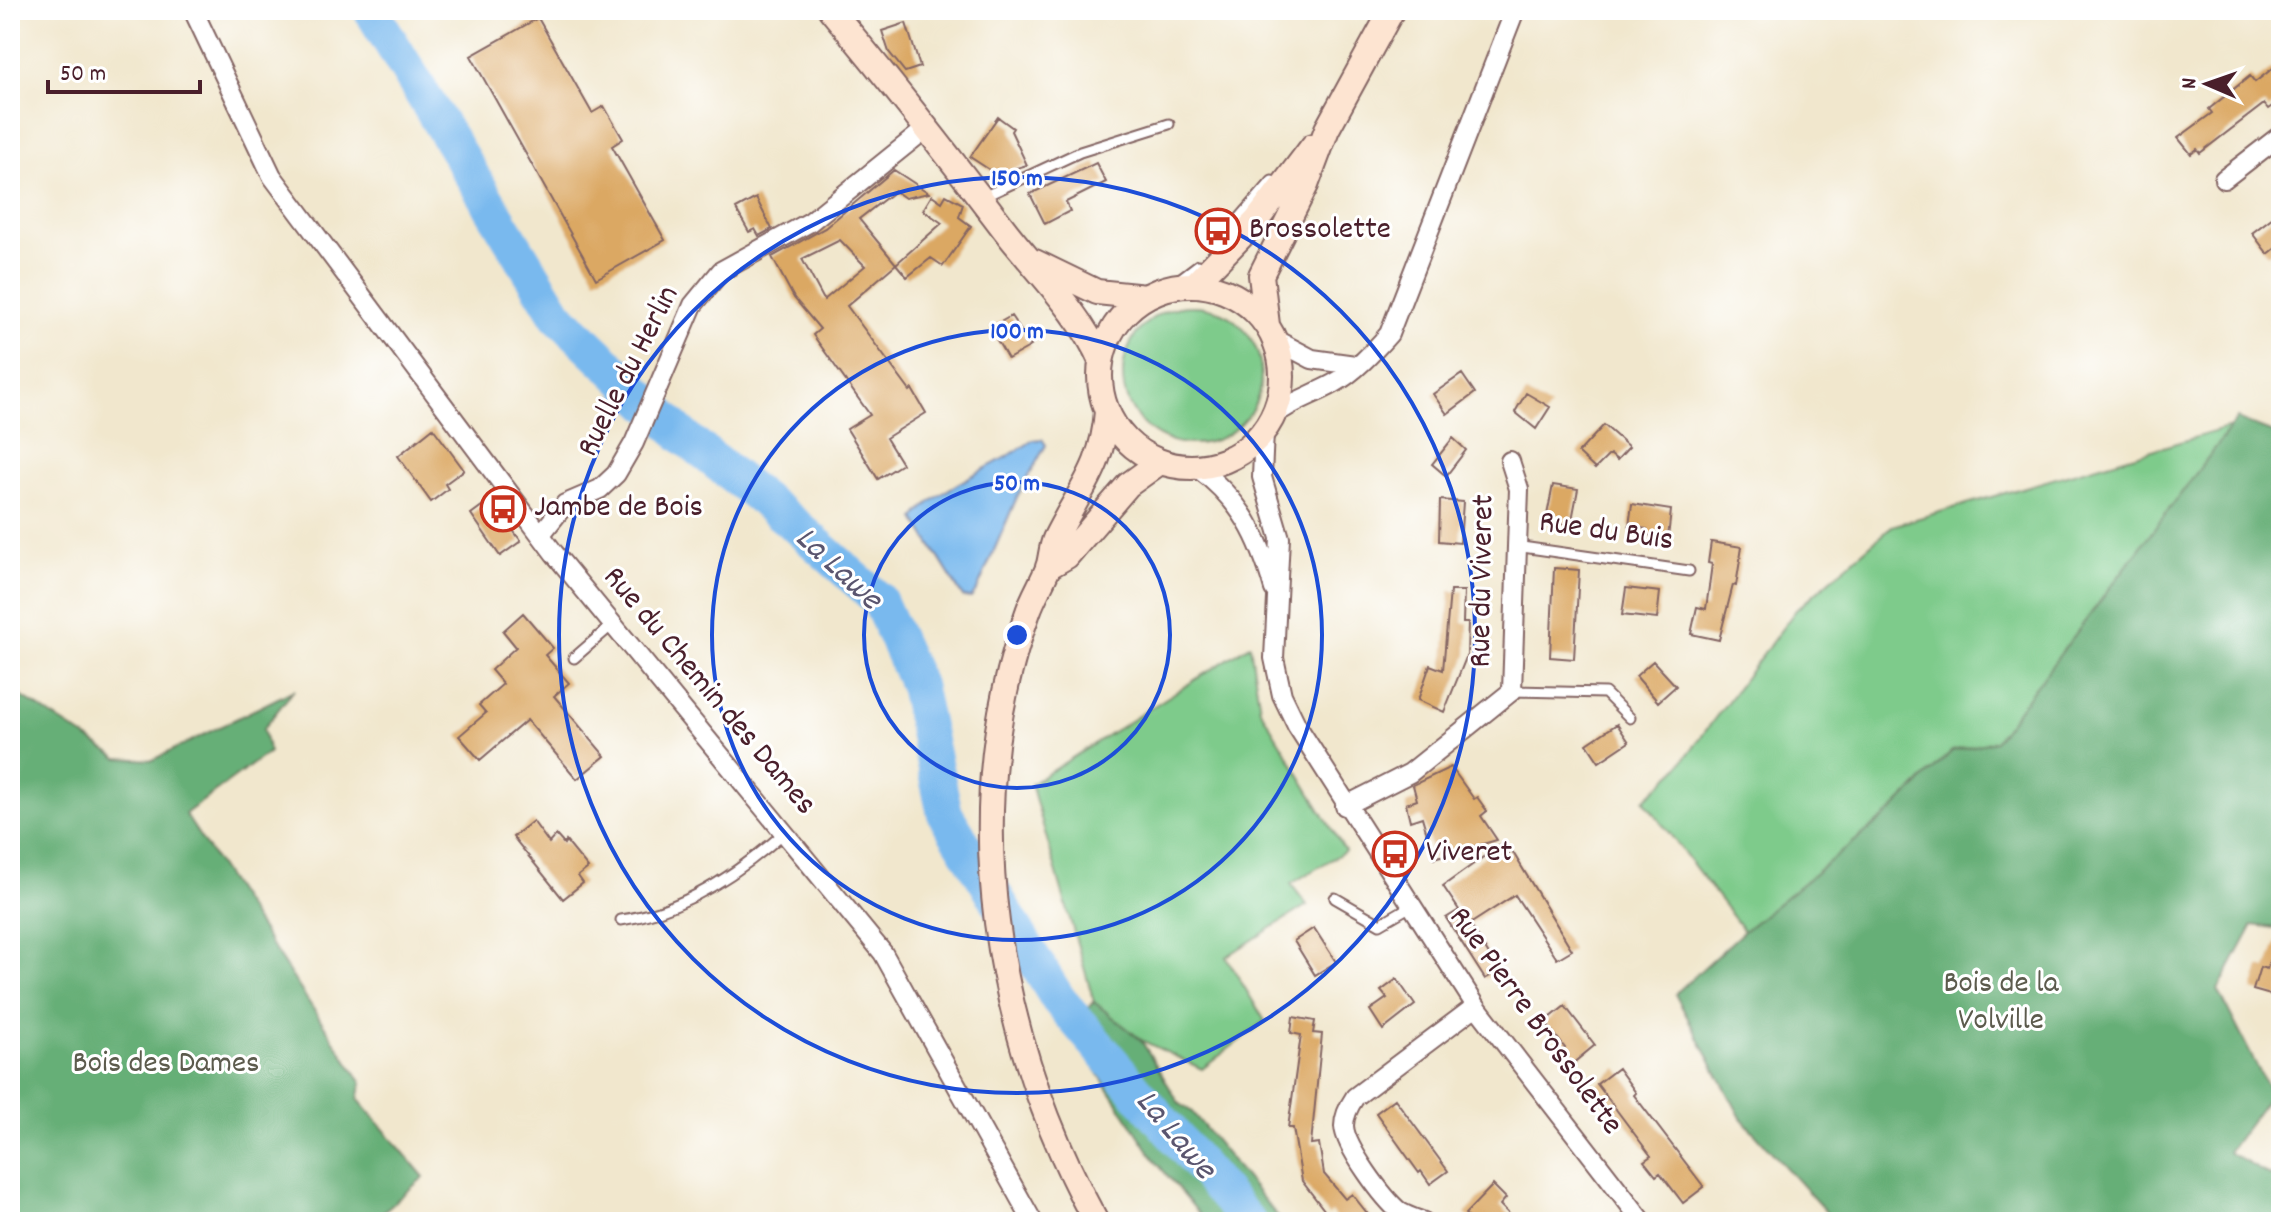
<svg xmlns="http://www.w3.org/2000/svg" width="2291" height="1232" viewBox="0 0 2291 1232" font-family="Dekko,sans-serif">
<style>
.green{fill:#7ecb8b;stroke:#64755b;stroke-width:2}
.forest{fill:#66af77;stroke:#586751;stroke-width:2}
.water{fill:#79b9ee;stroke:#626c8c;stroke-width:2}
.lines{fill:none;stroke-linecap:round;stroke-linejoin:round}
.river{stroke:#79b9ee;stroke-width:36}
.building{fill:#dba864;fill-rule:evenodd}
.lane-casing{stroke:#846564;stroke-width:13}
.street-casing{stroke:#846564;stroke-width:22}
.secondary-casing{stroke:#846564;stroke-width:28}
.lane{stroke:#fff;stroke-width:9}
.street{stroke:#fff;stroke-width:18}
.secondary{stroke:#fde4d1;stroke-width:24}
.ring{fill:none;stroke:#1d4ed8;stroke-width:4}
.labels{text-anchor:middle;dominant-baseline:central;stroke-width:6;stroke-linejoin:round;paint-order:stroke}
.poi-label{font-size:32px;fill:#4a1f2b;stroke:#fff;text-anchor:start}
.street-label{font-size:32px;fill:#4a1f2b;stroke:#fff}
.park-label{font-size:32px;fill:#5c5b4d;stroke:#fff}
.water-label{font-size:34px;font-style:italic;fill:#5a556f;stroke:#fff}
.centre{fill:#1d4ed8;stroke:#fff;stroke-width:4}
.ring-label{font-size:24px;text-anchor:middle;font-weight:bold;fill:#1d4ed8;stroke:#fff;stroke-width:6;stroke-linejoin:round;paint-order:stroke}
</style>
<rect width="100%" height="100%" fill="#fff"/>
<filter id="ink" filterUnits="userSpaceOnUse"><feTurbulence type="fractalNoise" baseFrequency=".0125" numOctaves="2"/><feDisplacementMap in="SourceGraphic" scale="16" xChannelSelector="R" yChannelSelector="G"/><feConvolveMatrix kernelMatrix="1 2 1 2 8 2 1 2 1" color-interpolation-filters="sRGB"/></filter>
<filter id="wash" filterUnits="userSpaceOnUse"><feTurbulence type="fractalNoise" baseFrequency=".006" numOctaves="4" result="noise"/><feDisplacementMap in="SourceGraphic" scale="32" xChannelSelector="R" yChannelSelector="G"/><feGaussianBlur stdDeviation="1.8" result="paint"/><feColorMatrix in="noise" values="0 0 0 0 0 0 0 0 0 0 0 0 0 0 0 0 0 1.4 0 .05"/><feComposite in="paint" operator="in"/></filter>
<g filter="url(#wash)">
<rect width="100%" height="100%" fill="#f1e7cd"/>
<path class="green" d="M1123 375a69 69 0 1 1 138 0a69 69 0 1 1-138 0Z
M2231 427 1995 742 1952 751 1892 811 1744 931 1644 800 1677 769 1796 610 1892 526Z
M1250 645 1260 709 1345 851 1291 884 1307 905 1226 957 1265 1021 1202 1069 1141 1040 1094 1002 1031 784Z"/>
<path class="forest" d="M2237 419 2281 436V929L2253 925 2218 990 2271 1094 2228 1152 2281 1182V1222H1835L1741 1118 1675 994 1744 931 1892 811 1952 751 1995 741Z
M10 689 118 758 153 760 294 690 263 729 269 752 185 814 362 1083 358 1099 424 1177 371 1222H10Z
M1094 1002 1141 1040 1179 1103 1192 1112 1282 1222H1206L1156 1162 1069 1028Z"/>
<path class="water" d="M1042 439 1046 445 1017 497 977 590 971 598 963 597 915 519C929 492 1005 462 1033 440Z"/>
<g class="lines">
<path class="river" d="M371 10 557 315 683 436 795 525 879 600 917 685 945 814 1058 999 1248 1222"/>
</g>
<g id="blocks">
<path class="building" d="M538 18 592 113 604 106 623 139 612 146 665 240 596 279 471 56Z
M906 23 920 67 905 72 889 52 882 31Z
M2281 62V100L2268 109 2264 104 2200 153 2197 149 2191 154 2178 138 2212 113 2209 109 2250 76 2255 82Z
M998 117 1013 128 1011 131 1027 165 996 174 970 157Z
M1096 163 1106 182 1066 202 1070 211 1045 224 1030 194Z
M894 170 929 193 905 198 895 191 859 219 896 264 847 306 910 391 912 389 926 413 886 438 902 464 878 479 847 429 870 415 813 335 820 329 794 298 772 257 825 228ZM840 240 865 266 824 300 802 259Z
M932 195 942 202 946 195 963 204 959 217 971 226 943 266 931 258 907 277 896 264 942 223 923 210Z
M756 198 772 229 759 236 755 229 749 232 736 209Z
M2281 211V244L2268 254 2252 233Z
M1011 316 1031 346 1008 359 990 328Z
M1462 374 1475 393 1447 414 1433 394Z
M1526 393 1550 407 1536 429 1515 412Z
M1604 425 1629 447 1617 460 1610 454 1595 469 1578 453Z
M433 428 464 470 445 484 448 489 431 502 398 456Z
M1453 438 1466 450 1446 476 1432 464Z
M1553 485 1578 489 1571 525 1546 520Z
M490 500 521 541 500 556 471 514Z
M1440 500 1463 502 1460 543 1439 541Z
M1632 504 1671 510 1668 538 1647 535V529L1629 526Z
M1711 542 1742 547 1736 586 1733 585 1719 640 1691 634 1697 607 1706 609 1712 564 1708 563Z
M1554 568 1579 570 1574 659 1550 657Z
M1626 588 1660 592 1657 619 1622 615Z
M1450 591H1464L1463 623H1468L1467 655 1444 712 1418 700 1430 665 1443 670Z
M523 613 553 648 545 655 569 683 554 696 605 756 577 779 527 720 480 760 459 736 486 713 479 705 503 684 491 670 516 647 503 631Z
M1653 661 1676 686 1658 702 1636 676Z
M1617 724 1629 742 1599 762 1587 744Z
M1451 767 1474 799 1477 797 1487 811 1481 816 1497 840 1434 858 1422 817 1410 821 1406 804 1417 800 1413 785Z
M533 821 549 843 556 835 564 844 566 841 588 868 578 876 583 883 563 899 513 837Z
M1500 845 1506 855 1512 851 1572 950 1557 959 1515 895 1470 924 1499 971 1485 979 1446 918 1459 910 1443 886Z
M1314 928 1336 962 1315 975 1294 941Z
M2279 935 2281 936V998L2253 990 2260 967 2267 969Z
M1397 979 1415 1005 1383 1030 1370 1010 1387 998 1381 991Z
M1565 1006 1595 1045 1572 1064 1561 1051 1565 1048 1545 1022Z
M1293 1017 1315 1021 1313 1033 1322 1034 1311 1144 1319 1143 1324 1174 1345 1199 1352 1194 1374 1222H1339L1331 1212 1328 1215 1302 1181 1293 1128H1288L1301 1035 1291 1033Z
M1618 1068 1636 1093 1634 1095 1704 1187 1683 1203 1660 1173 1656 1176 1644 1161 1651 1156 1597 1084Z
M1395 1099 1448 1171 1430 1184 1421 1171 1419 1173 1376 1113Z
M1493 1185 1506 1198 1500 1205 1517 1222H1473L1465 1214Z"/>
</g>
</g>
<g filter="url(#ink)">
<use href="#blocks" fill-opacity="0" stroke="#846564" stroke-width="2"/>
<g class="lines">
<g class="lane-casing">
<path id="lane" d="M981 198 1080 152 1169 124
M1219 242 1272 181
M1169 287 1198 265
M1515 546 1689 571
M574 658 612 625
M1512 691 1605 693 1630 718
M1335 898 1380 924 1411 906
M621 920C682 912 740 872 785 832"/>
</g>
<g class="street-casing">
<path id="street" d="M193 10 272 176 554 553 883 953 1033 1222
M2224 179 2281 135
M1274 339 1312 359 1355 365
M1273 416C1292 401 1313 395 1333 384 1354 373 1374 351 1389 334L1515 10
M1264 431 1262 477 1280 538 1274 658 1282 695 1297 726 1476 1006 1643 1222
M1196 467C1241 500 1259 536 1274 589
M542 533 565 504 600 489 616 474 634 443 693 305 721 271 810 222 928 127
M1345 806 1410 773 1512 691 1519 489 1510 461
M1424 1222C1416 1219 1407 1216 1400 1212 1384 1199 1345 1147 1344 1126 1344 1115 1349 1106 1355 1097L1476 1006"/>
</g>
<g class="secondary-casing">
<path id="secondary" d="M831 10C891 82 948 155 1004 229 1037 272 1079 311 1101 361
M1035 262 1097 292 1146 297
M1194 285 1257 220 1313 146
M1100 376a91 91 0 1 1 182 0a91 91 0 1 1-182 0Z
M1267 325 1261 275 1306 185 1327 129 1392 10
M1048 567 1067 556 1128 485 1160 462
M1096 1222C996 1038 955 813 1028 612 1033 597 1042 583 1048 568 1051 559 1051 548 1055 539 1079 490 1103 468 1107 411"/>
</g>
<use href="#lane" class="lane"/>
<use href="#street" class="street"/>
<use href="#secondary" class="secondary"/>
</g>
</g>
<g class="ring">
<circle cx="1017" cy="635" r="153"/>
<circle cx="1017" cy="635" r="305"/>
<circle cx="1017" cy="635" r="458"/>
</g>
<defs>
<g id="bus-ring" transform="scale(2.3)"><circle r="9.5" fill="#fff" stroke="#c8321e" stroke-width="1.5"/><path d="M-5-6H5V4H4V6H2V4H-2V6H-4V4H-5ZM-3.5-4V0h7V-4ZM-3.5 1.2v1.5H-2V1.2ZM2 1.2v1.5H3.5V1.2Z" fill="#c8321e"/></g>
</defs>
<g fill-rule="evenodd">
<use href="#bus-ring" x="1218" y="231"/>
<use href="#bus-ring" x="503" y="509"/>
<use href="#bus-ring" x="1395" y="854"/>
</g>
<g class="labels">
<g class="poi-label">
<text x="1249" y="231">Brossolette</text>
<text x="534" y="509">Jambe de Bois</text>
<text x="1426" y="854">Viveret</text>
</g>
<g class="street-label">
<text transform="translate(630 372) rotate(-63)">Ruelle du Herlin</text>
<text transform="translate(1606 533) rotate(8)">Rue du Buis</text>
<text transform="translate(1484 581) rotate(-89)">Rue du Viveret</text>
<text transform="translate(708 692) rotate(50)">Rue du Chemin des Dames</text>
<text transform="translate(1534 1022) rotate(54)">Rue Pierre Brossolette</text>
</g>
<g class="park-label">
<text x="2001" y="985">Bois de la<tspan x="2001" dy="37">Volville</tspan></text>
<text x="166" y="1065">Bois des Dames</text>
</g>
<g class="water-label">
<text transform="translate(837 570) rotate(43)">La Lawe</text>
<text transform="translate(1174 1136) rotate(50)">La Lawe</text>
</g>
</g>
<circle cx="1017" cy="635" r="12" class="centre"/>
<g class="ring-label">
<text x="1017" y="185">150 m</text>
<text x="1017" y="338">100 m</text>
<text x="1017" y="490">50 m</text>
</g>
<rect width="2291" height="1232" fill="none" stroke="#fff" stroke-width="40"/>
<g transform="translate(2207 84) rotate(272)" stroke="#ffffff" stroke-width="6" paint-order="stroke">
<path d="M0-6L14 30L0 20L-14 30Z" fill="#4a1f2b"/>
<text y="-12" font-size="22" font-weight="bold" text-anchor="middle" fill="#4a1f2b">N</text>
</g>
<path d="M48 80v12h152v-12" fill="none" stroke="#4a1f2b" stroke-width="4"/>
<text x="60" y="80" font-size="24" fill="#4a1f2b" stroke="#ffffff" stroke-width="6" paint-order="stroke">50 m</text>
</svg>
